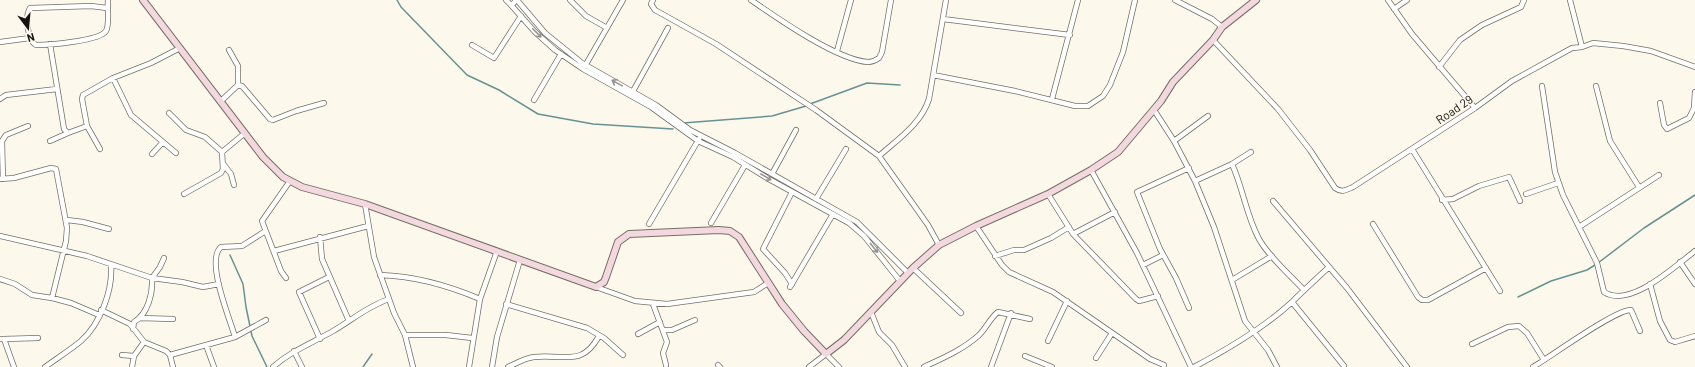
<svg xmlns="http://www.w3.org/2000/svg" width="1695" height="367" viewBox="0 0 1695 367" font-family="Barlow,sans-serif">
<style>
.lines{fill:none;stroke-linecap:round;stroke-linejoin:round}
.stream{stroke:#679294;stroke-width:1.5}
.street-casing{stroke:#747065;stroke-width:6}
.secondary-casing{stroke:#747065;stroke-width:8}
.street{stroke:#fff;stroke-width:4.5}
.secondary{stroke:#f4d8e0;stroke-width:6}
.oneway{stroke:#969593}
.labels{text-anchor:middle;dominant-baseline:central;stroke-width:3;stroke-linejoin:round;paint-order:stroke}
.street-label{font-size:12px;fill:#161410;stroke:#fdf8ec}
</style>
<rect width="100%" height="100%" fill="#fdf8ec"/>
<g class="lines">
<path class="stream" d="M397 0 401 7 467 75 499 90 538 114 593 124 673 129
M810 104 867 83 900 85
M683 123 772 116 806 106
M230 255 243 284 246 307 252 336 267 367
M1598 263 1644 228 1695 195
M1518 297 1551 281 1587 270 1595 265
M363 367 372 354"/>
<g class="street-casing">
<path id="street" d="M506 0 510 4H513L516 0
M517 0 545 33 582 63 656 105 690 130 735 153 857 222 908 273
M570 0 586 16 607 28
M653 0 651 4 655 10 716 44 816 110 879 156 928 225 939 245
M751 0C777 18 837 60 868 62 872 62 876 60 879 58L882 52 891 0
M1175 0 1212 19 1222 27
M1388 0 1412 34 1475 108
M1570 0 1582 47
M510 4 535 32 555 50 583 69 651 107 698 141 733 157 767 178 849 223 864 236 900 281
M107 8 91 6 30 8C25 16 27 40 36 45 48 45 100 41 106 31 110 24 107 9 108 0
M1394 9 1407 0
M943 19 1070 35
M1213 40 1278 109 1310 150 1335 188C1342 193 1346 190 1353 187L1475 108 1512 81 1572 48 1582 47 1593 43 1623 46 1651 51 1695 67
M0 42 30 38
M50 44 64 129 68 133 87 126
M472 45 494 58 521 16
M837 51 851 0
M585 66 623 0
M1439 67 1460 40 1482 25 1521 7 1524 0
M933 75 1015 91 1075 106H1088L1103 96 1110 85 1123 52 1135 0
M113 78 131 115 176 153
M238 85 242 86 270 119 273 120 296 111 324 103
M1542 86 1555 172 1563 195 1597 263 1604 292C1630 309 1675 266 1695 251
M1596 86 1610 141 1639 187
M632 93 668 28
M0 99 6 95 57 89
M1052 99 1078 0
M534 100 561 54
M221 101 238 85V66L229 50
M1660 103 1664 125 1667 129 1689 118 1694 108 1695 92
M1154 110 1174 141 1195 181 1214 227 1245 321 1268 350 1277 367
M169 113 186 130 205 137 222 152
M50 141 68 133
M1174 141 1208 116
M100 149 87 126 82 99 83 95 113 78 151 63 180 48
M1412 149 1500 291
M152 154 163 142
M879 156C898 139 921 124 929 99L946 0
M1232 164C1243 188 1246 215 1259 239 1269 257 1289 274 1303 289
M224 165 231 174 234 185
M1189 168 1137 192 1160 249 1176 278 1189 308
M1091 170 1137 253 1191 367
M772 174 796 130
M0 179 14 178 51 168 56 169 67 228 66 241 52 298
M3 179 2 141 6 135 28 126
M1195 181 1232 164 1251 152
M184 194 221 173 223 169 222 152 245 133
M1048 194 1073 234 1136 299 1139 301 1158 296
M1526 194 1558 183
M816 199 846 149
M1442 200 1453 199 1479 186 1509 177 1520 201
M1273 201 1347 288 1407 367
M365 204 374 257 394 313 405 335 413 367
M67 220 83 222 109 229
M711 223 745 165
M649 224 699 139
M1373 224 1418 297 1422 300H1428L1486 268
M976 226 1002 265 1009 272 1053 292 1150 359 1164 365
M1579 227 1659 175
M1073 234 1115 212
M0 236 87 256 152 278 182 282 203 287 219 284
M320 237 322 259 349 321
M274 251 368 226
M995 256 1014 250H1024L1051 238 1069 227
M1680 262 1695 284
M1143 265 1163 255
M913 268 961 313
M380 275C415 276 447 285 480 299
M286 278 281 271 262 221 290 181
M0 279 15 284 32 295 52 298 71 303 99 315
M1232 280 1272 256
M792 284 785 273 763 249 792 192
M1650 284 1660 321 1670 340 1675 342 1695 336
M596 287 635 301 667 304 754 292 768 283
M790 287 833 214
M1292 302 1344 366
M506 304 587 328 604 338 623 355
M653 304 667 342 663 353 666 365
M101 310 130 324 144 342 166 351 170 355 173 367
M871 312 879 332 892 345 905 367
M140 318 173 319
M133 329 134 322C148 314 153 293 152 278L160 267 164 258
M663 330H672L695 320
M638 334 660 322
M405 335H446L472 338
M235 337C230 319 205 260 221 247L242 246 264 232
M0 339H4L14 367
M4 339 38 338
M320 339 299 292 329 277
M1048 341 1067 301
M1472 344 1508 327 1519 326 1527 333 1544 360
M206 345 214 367
M294 351 302 367
M122 355 134 356
M170 355 235 337 266 320
M1025 356 1052 367
M1096 358 1112 333
M718 365 720 367
M45 367C56 359 70 350 81 341 100 324 113 291 111 265
M132 367 134 356 144 342
M273 367C291 351 312 343 333 331 352 320 368 306 389 299
M469 367 480 299 497 251
M492 367 497 337 520 260
M508 367C515 364 525 358 534 357 566 354 582 367 599 336
M809 367 826 354 839 367
M924 367C943 358 962 350 978 336 986 329 990 318 998 312L1030 319
M991 367 1011 313
M1194 367C1228 349 1264 328 1292 302 1304 290 1316 279 1328 268
M1533 367C1550 357 1616 309 1631 310L1640 331"/>
</g>
<g class="secondary-casing">
<path id="secondary" d="M143 0 263 157 283 177 302 187 365 204 596 287 604 282 606 277 618 242 629 234 719 230 730 231 739 237 782 304 804 331 826 354 844 340 913 268 939 245 976 226 1048 194 1091 170 1118 152 1161 101 1173 82 1213 40 1222 27 1256 0"/>
</g>
<use href="#street" class="street"/>
<use href="#secondary" class="secondary"/>
</g>
<defs><path id="oneway-shaft" d="M-6 0H5M1.5-3L5.5 0L1.5 3" fill="none" stroke-width="1.6" stroke-linecap="round" stroke-linejoin="round"/></defs>
<g class="oneway">
<use href="#oneway-shaft" transform="translate(537 33) rotate(45)"/>
<use href="#oneway-shaft" transform="translate(617 83) rotate(-151)"/>
<use href="#oneway-shaft" transform="translate(766 177) rotate(30)"/>
<use href="#oneway-shaft" transform="translate(874 248) rotate(51)"/>
</g>
<g class="labels">
<g class="street-label">
<text transform="translate(1454 109) rotate(-34)">Road 29</text>
</g>
</g>
<g transform="translate(28 28) rotate(164)" stroke="#fdf8ec" stroke-width="3" paint-order="stroke">
<path d="M0-3L7 15L0 10L-7 15Z" fill="#161410"/>
<text y="-6" font-size="11" font-weight="bold" text-anchor="middle" fill="#161410">N</text>
</g>
</svg>
